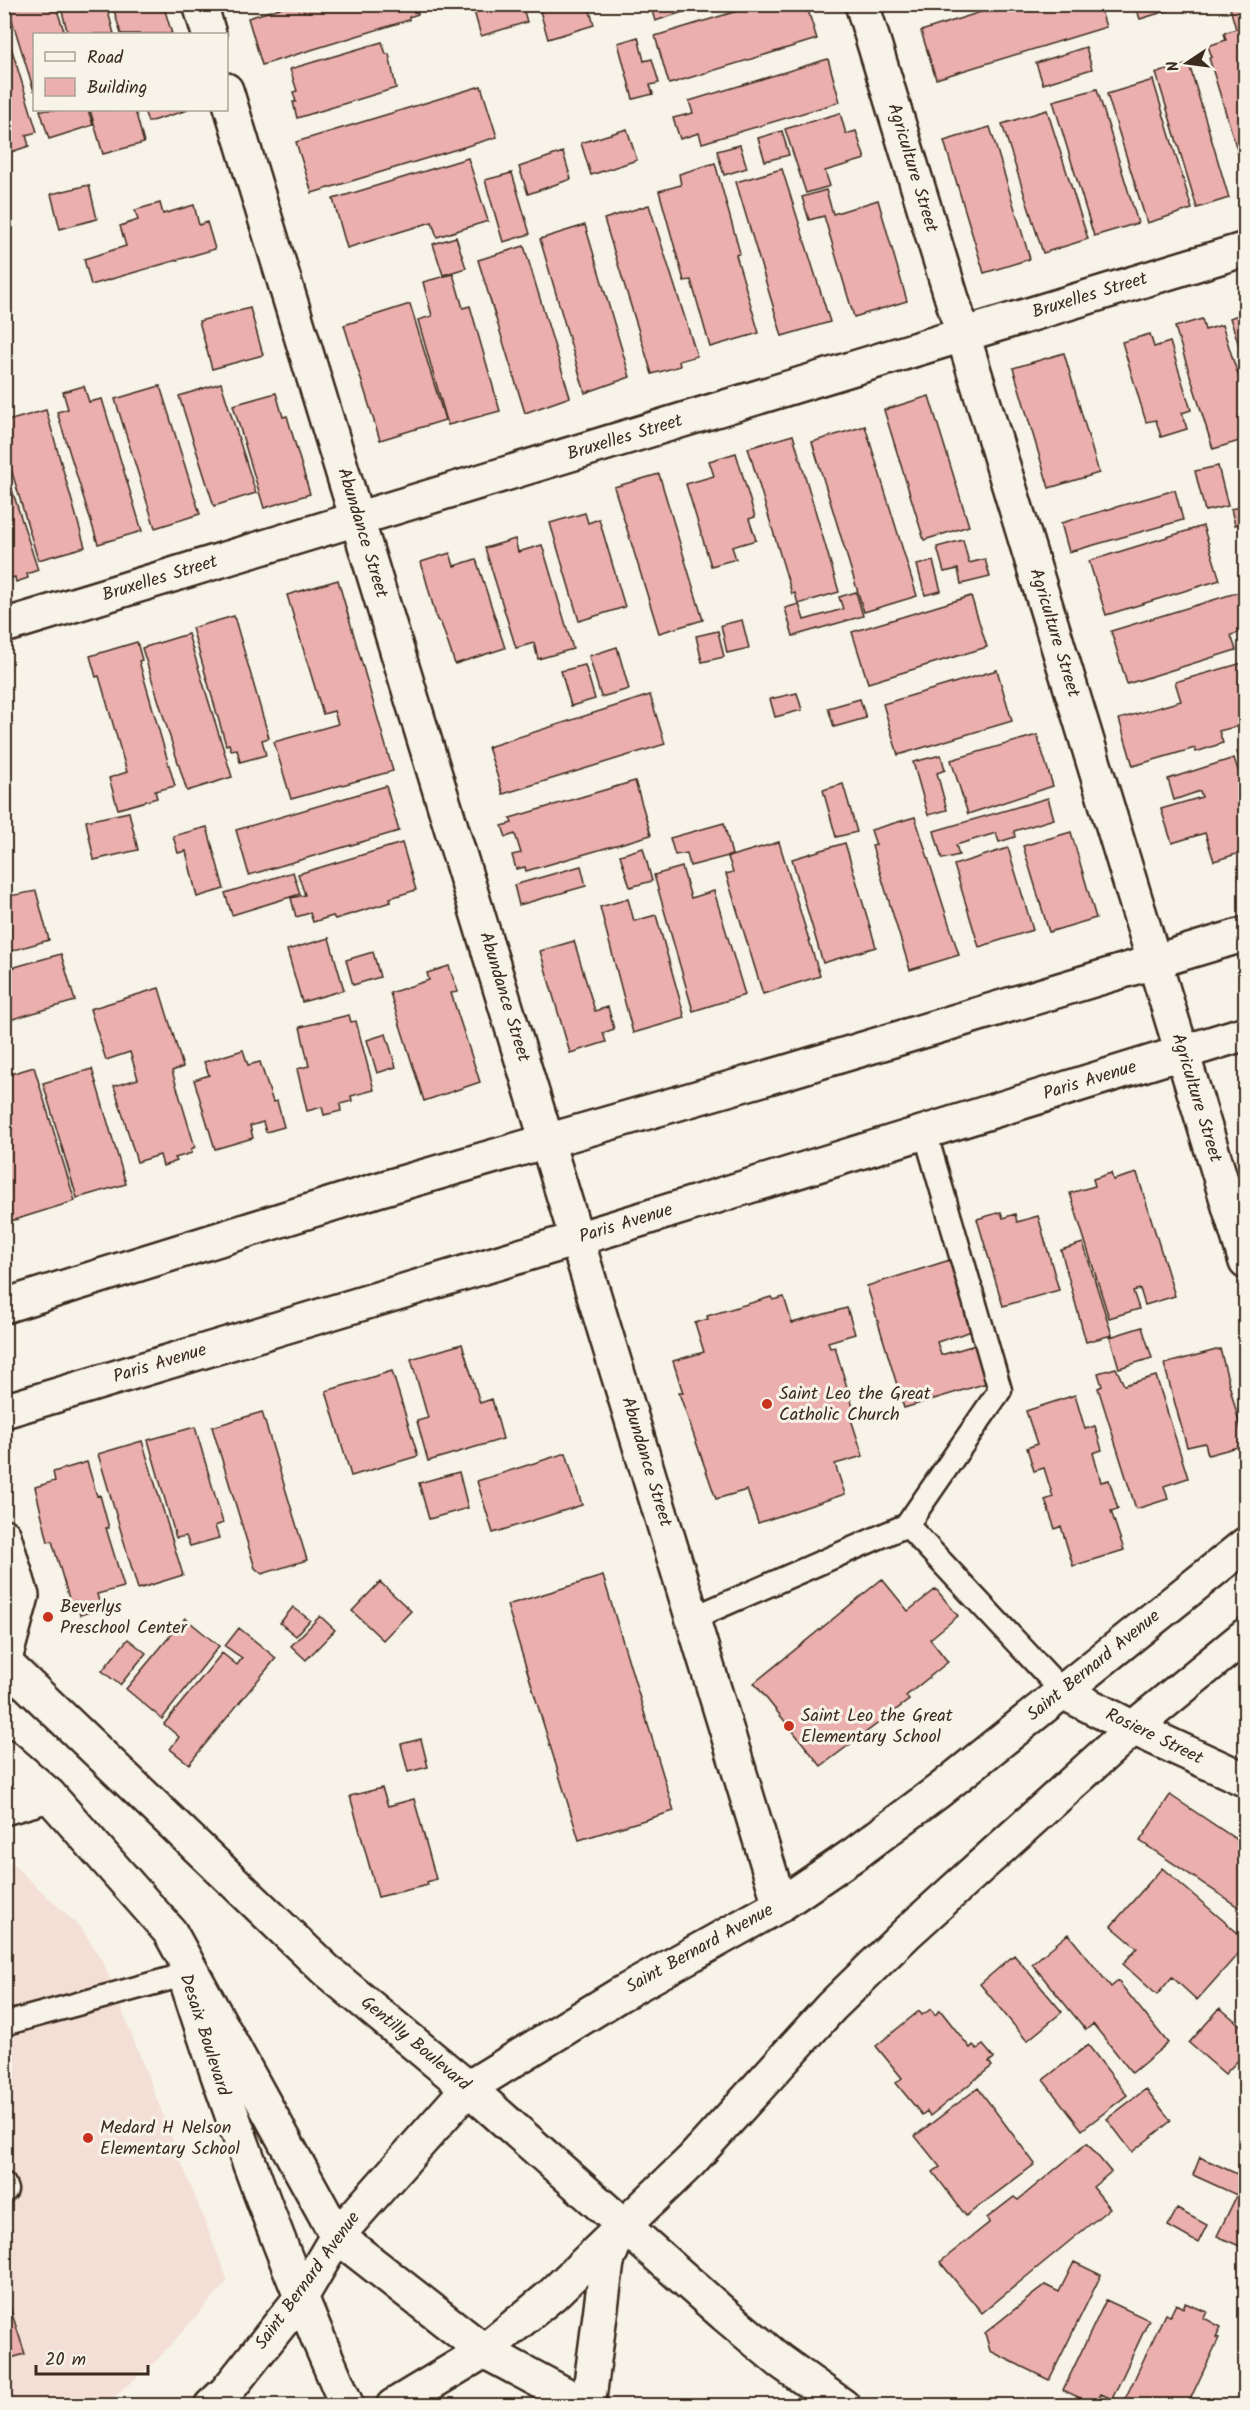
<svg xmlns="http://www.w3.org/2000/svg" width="1250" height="2410" viewBox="0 0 1250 2410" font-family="Kalam,sans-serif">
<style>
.built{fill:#f3dfd6}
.building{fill:#ebafad;stroke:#3b2a1e;stroke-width:1.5}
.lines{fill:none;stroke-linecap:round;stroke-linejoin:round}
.service-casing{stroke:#3b2a1e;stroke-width:27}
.minor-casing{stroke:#3b2a1e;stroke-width:38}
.tertiary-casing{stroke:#3b2a1e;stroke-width:38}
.secondary-casing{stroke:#3b2a1e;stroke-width:38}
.service{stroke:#f7f3e8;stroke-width:22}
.minor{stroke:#f7f3e8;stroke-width:33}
.tertiary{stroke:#f7f3e8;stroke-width:33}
.secondary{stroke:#f7f3e8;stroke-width:33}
.poi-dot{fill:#c8321e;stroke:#f7f3e8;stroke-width:2}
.labels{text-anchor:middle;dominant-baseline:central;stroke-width:6;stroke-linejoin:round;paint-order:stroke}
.street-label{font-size:18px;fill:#3b2a1e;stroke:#f7f3e8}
.poi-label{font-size:18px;fill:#3b2a1e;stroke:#f7f3e8;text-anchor:start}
</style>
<rect width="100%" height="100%" fill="#f7f3e8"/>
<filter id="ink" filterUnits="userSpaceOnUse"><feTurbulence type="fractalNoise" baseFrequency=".0167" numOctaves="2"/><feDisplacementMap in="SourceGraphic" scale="12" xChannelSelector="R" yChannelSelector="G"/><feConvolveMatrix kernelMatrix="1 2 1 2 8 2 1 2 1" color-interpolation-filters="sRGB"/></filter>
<g filter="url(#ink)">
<path class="built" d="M4 1856 83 1930 104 1964 228 2281 155 2362 104 2405H5Z"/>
<path class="building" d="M28 4H55L65 34H34V91L9 10Z
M60 4H106L114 34H68Z
M112 4H163L172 34H121Z
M293 4H415L418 14 409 17V20L262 65 248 18Z
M472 4H522L527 22 481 36Z
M538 4H588L594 25 548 39Z
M650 4H708L655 21Z
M760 4H806L817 39 669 84 655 36Z
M1006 4H1099L1106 27 936 79 921 31Z
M1135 4H1171L1173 9 1140 19Z
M1246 4V36L1242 37 1246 46 1245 176 1209 58 1212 57 1208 46 1226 40 1224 33 1236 29 1230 8Z
M4 24 37 132 26 135 29 146 8 153 4 140Z
M638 37 644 61 652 59 659 83 650 85 653 94 633 99 618 43Z
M382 42 386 54H389L396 88 297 118 293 102H296L293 92 297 91 290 69Z
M1086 47 1092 69 1043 84 1036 63Z
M828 59 840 102 702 143 699 133 680 139 673 118 693 113 689 101Z
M1189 64 1229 198 1197 208 1156 73Z
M1153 80 1192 209 1147 223 1107 94Z
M481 86 497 137 312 193 296 142Z
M1097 89 1138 223 1094 236 1053 101Z
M40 110H88L93 125 49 139Z
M90 110H135L144 143 103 154Z
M144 110H188L148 122Z
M1047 110 1088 239 1043 253 1002 124Z
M840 113 846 134 856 131 865 159 825 171 830 186 806 193 785 129Z
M990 127 1030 259 984 273 944 141Z
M627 129 637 160 591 175 581 143Z
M782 131 789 155 765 161 758 138Z
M740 145 747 168 724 175 717 151Z
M563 152 571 179 528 194 519 167Z
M468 158 488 221 437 237 432 222 347 248 333 199Z
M715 163 740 253 736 255 759 333 710 347 691 280 684 281 659 191 681 185 679 174Z
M782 169 830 322 782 336 736 182Z
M512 173 530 234 503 242 485 180Z
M89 185 97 219 60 229 51 194Z
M826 190 833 214 878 200 907 301 854 317 824 216 809 220 802 197Z
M160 203 163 214 194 205 199 225 207 222 215 249 91 285 84 259 126 246 120 226 138 220 135 210Z
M649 205 697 356 679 361 680 366 652 374 604 219Z
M585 225 630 377 585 393 540 239Z
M456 237 466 268 443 275 433 244Z
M524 246 570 397 525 413 478 260Z
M453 274 463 308 470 306 500 411 448 425 418 320 432 316 423 282Z
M410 304 445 420 380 440 344 325Z
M250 308 263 355 212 369 199 321Z
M1246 312V367L1230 318Z
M1202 319 1205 330 1222 325 1246 400V439L1213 449 1175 327Z
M1150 334 1154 347 1170 342 1191 410 1182 413 1187 429 1161 437 1156 420 1146 422 1122 342Z
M1064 353 1099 473 1049 488 1013 368Z
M221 383 256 493 214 506 179 396Z
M84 386 89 402 102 399 142 531 98 544 57 412 68 409 63 392Z
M160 386 200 514 155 528 115 399Z
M276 393 283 417 287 416 310 494 264 508 233 405Z
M929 396 969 526 924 540 884 410Z
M46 410 85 547 38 560 4 445V422Z
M865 426 917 596 864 612 812 442Z
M793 435 839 592 798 604 795 593 792 594 748 448Z
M736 453 755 517 749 519 756 540 732 547 736 559 711 566 686 484 714 476 709 461Z
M4 465 38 570 27 574 28 578 16 582 15 577 7 579 8 583 4 584Z
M1218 466 1228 506 1205 511 1195 471Z
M659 474 703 620 659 633 614 487Z
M1175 490 1183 520 1069 552 1061 523Z
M1246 505V522L1235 525 1231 509Z
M585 513 588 523 599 519 625 607 579 621 550 523Z
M1203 526 1220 580 1106 615 1089 561Z
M515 539 518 552 542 545 573 649 538 659 534 643 516 648 485 548Z
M963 540 969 563 985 559 990 577 961 584 958 569 944 572 937 547Z
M450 553 454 566 476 559 505 648 455 664 441 623 437 620 421 562Z
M933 561 941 591 925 595 917 565Z
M338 580 393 771 291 799 274 742 338 724 334 711 323 714 287 595Z
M1246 590V631L1231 635 1236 650 1127 684 1111 631Z
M856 592 863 616 793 636 785 608 799 604 804 620 843 609 839 597Z
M971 596 987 647 868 683 852 632Z
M234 616 269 738 262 740 266 755 240 762 237 749 231 750 229 744 226 745 192 628Z
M742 620 749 648 727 653 721 625Z
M718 631 724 657 702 662 696 636Z
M188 634 232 777 187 791 142 648Z
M137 642 142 660 139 661 175 786 155 791 157 798 118 809 109 778 127 772 99 676 96 677 90 656Z
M617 647 629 689 601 697 589 656Z
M1246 662V680L1243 681 1246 690V724L1219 731 1223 743 1196 752 1195 748 1133 766 1119 719 1181 701 1175 682Z
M585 665 595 699 571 706 561 671Z
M997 670 1012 721 898 755 883 704Z
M797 693 802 710 775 717 770 699Z
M650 695 665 744 503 794 488 747Z
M860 699 866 718 834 727 828 708Z
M1037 735 1053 786 968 814 951 760Z
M1246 749V770L1242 771 1237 752Z
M941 755 945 770 937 773 947 810 928 815 913 762Z
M1234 758 1246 794V826L1239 828 1246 851 1214 861 1205 833 1172 843 1161 809 1202 797 1200 791 1174 800 1168 779Z
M635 781 651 835 526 871 525 867 516 869 512 855 521 853 515 834 506 837 502 826 512 823 510 818Z
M843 784 857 832 836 837 823 790Z
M386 786 399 831 249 875 236 830Z
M1048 798 1054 819 1014 831 1015 837 999 842 996 833 956 845 959 855 942 859 934 831Z
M129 812 138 850 94 860 86 821Z
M915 817 959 955 910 970 872 846 876 845 871 830Z
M724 823 732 855 690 866 687 853 675 855 670 838Z
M207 827 224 889 197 897 186 851 178 853 173 836Z
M1071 832 1096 918 1049 932 1023 846Z
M779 842 820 976 763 994 726 874 733 872 728 857Z
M402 843 416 890 390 898 391 902 335 919 333 916 313 922 310 913 296 917 291 898 305 895 298 874Z
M845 843 876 947 823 963 792 859Z
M643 848 652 881 630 887 620 855Z
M1008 848 1033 930 979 947 954 865Z
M581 866 586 886 519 905 514 885Z
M682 867 691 898 714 891 745 995 693 1011 654 875Z
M293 872 300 894 232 915 225 893Z
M36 891 49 940 4 953V897Z
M628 899 634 921 656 915 685 1018 633 1033 600 907Z
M329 938 344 990 302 1002 287 950Z
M574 941 595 1011 608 1007 614 1029 603 1033 606 1042 570 1053 540 951Z
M373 952 380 977 353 985 346 960Z
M61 954 75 1001 9 1020 11 1028 4 1030V970Z
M449 966 458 992 451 993 480 1082 424 1101 390 993 429 980 427 973Z
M159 988 183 1067 172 1071 195 1147 191 1149 192 1153 175 1158 177 1161 163 1166 160 1155 137 1162 114 1086 138 1079 130 1052 106 1060 90 1009Z
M349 1015 351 1022 356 1021 374 1090 351 1096 352 1101 340 1104 341 1111 324 1115 322 1107 307 1111 297 1069 309 1066 300 1027Z
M386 1034 396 1067 377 1073 367 1040Z
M243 1050 248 1065 260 1062 273 1102 277 1101 284 1127 266 1132 263 1122 250 1126 253 1138 215 1149 194 1080 209 1075 204 1062Z
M34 1067 75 1201 11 1221 4 1199V1076Z
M92 1069 126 1184 77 1198 43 1083Z
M1111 1173 1113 1180 1137 1173 1175 1296 1145 1305 1140 1289 1133 1291 1139 1309 1109 1318 1070 1193 1095 1186 1093 1179Z
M1001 1212 1003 1218 1015 1214 1017 1222 1038 1216 1059 1290 1003 1306 977 1219Z
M1083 1243 1112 1335 1086 1342 1061 1250Z
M950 1260 972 1331 937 1342 941 1355 975 1345 987 1383 904 1408 867 1286Z
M771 1297 773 1300 784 1297 792 1323 847 1308 855 1334 828 1342 830 1348 835 1347 855 1414 850 1416 863 1456 835 1464 845 1494 758 1523 747 1490 716 1499 679 1393H683L673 1361 704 1352 695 1323 708 1319 707 1316Z
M1142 1327 1152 1358 1119 1368 1110 1337Z
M462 1344 480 1403 492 1399 503 1439 428 1461 417 1421 428 1418 411 1359Z
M1220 1349 1245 1445 1208 1455 1205 1443 1187 1447 1164 1364Z
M1116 1368 1124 1385 1156 1376 1188 1478 1164 1486 1168 1499 1136 1509 1098 1388 1102 1386 1098 1373Z
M392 1371 418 1456 351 1476 326 1391Z
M1075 1395 1085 1429 1095 1426 1102 1450 1093 1453 1101 1482 1109 1480 1118 1509 1111 1511 1124 1550 1073 1566 1061 1526 1055 1529 1045 1500 1053 1497 1044 1468 1034 1471 1027 1448 1037 1444 1026 1411Z
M262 1412 307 1560 262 1574 255 1568 212 1427Z
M195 1427 223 1523 215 1526 219 1538 190 1546 186 1536 176 1538 148 1440Z
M142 1441 183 1575 138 1589 98 1454Z
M566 1453 582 1505 493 1533 477 1481Z
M87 1462 97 1496 100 1495 109 1528H106L124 1587 97 1594 101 1609 80 1615 76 1601 70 1602 52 1541 48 1542 35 1487 55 1481 53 1472Z
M459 1472 468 1508 429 1519 419 1483Z
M603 1576 674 1811 579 1840 507 1605Z
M882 1579 908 1611 936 1589 958 1616 930 1639 948 1662 906 1696 909 1700 821 1766 754 1683Z
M380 1582 411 1611 383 1640 352 1611Z
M293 1607 310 1620 296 1636 280 1623Z
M320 1616 335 1630 306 1660 291 1646Z
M185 1618 219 1646 162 1719 126 1689Z
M239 1628 276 1658 189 1764 170 1749 179 1737 164 1724 222 1653 237 1665 242 1658 225 1646Z
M128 1639 146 1653 120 1685 102 1671Z
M421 1739 428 1767 408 1772 401 1744Z
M382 1788 388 1806 414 1799 436 1879 427 1882 428 1885 378 1897 350 1796Z
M1170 1795 1246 1846V1912L1140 1841Z
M1162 1868 1246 1940V1945L1197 2000 1172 1977 1157 1995 1123 1964 1137 1948 1111 1926Z
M1068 1934 1111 1987 1118 1981 1168 2043 1132 2073 1093 2024 1086 2030 1032 1964Z
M1014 1955 1062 2012 1027 2041 980 1984Z
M1220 2008 1246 2030V2052L1225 2074 1189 2043Z
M931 2009 935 2015 940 2010 970 2048 973 2045 977 2049 983 2045 994 2058 989 2062 992 2066 930 2116 927 2111 922 2115 896 2083 902 2078 876 2046 919 2011 922 2015Z
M1088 2045 1127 2095 1082 2130 1043 2080Z
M978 2088 1035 2164 966 2216 933 2172 940 2167 915 2136Z
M1146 2089 1171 2121 1132 2152 1107 2119Z
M1087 2143 1111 2172 1093 2187 1110 2208 982 2313 940 2262 990 2222 987 2218 1014 2197 1018 2200Z
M1200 2157 1246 2178V2249L1217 2236 1237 2195 1193 2175Z
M1177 2209 1207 2225 1198 2243 1168 2226Z
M1074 2262 1101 2275 1049 2380 990 2351 985 2333 1045 2285 1059 2292Z
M4 2289 25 2354 4 2360Z
M1106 2300 1149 2320 1112 2399 1101 2394 1095 2405 1063 2390Z
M1185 2303 1207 2312 1204 2318 1221 2327 1216 2337 1219 2338 1187 2406H1127L1130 2401 1125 2399 1165 2314 1170 2316 1176 2304 1183 2308Z"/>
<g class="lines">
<g class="service-casing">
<path id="service" d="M907 1525 1000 1390 925 1132
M693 1618 907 1525 1063 1692
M4 2024 184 1975
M4 2184 6 2190"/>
</g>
<g class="minor-casing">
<path id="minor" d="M200 4 209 34
M862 4 1246 1262
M226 90 780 1905
M4 626 1246 249
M4 1536 22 1596 4 1663
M1063 1692 1133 1728 1246 1780
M4 1808 49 1795"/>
</g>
<g class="tertiary-casing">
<path id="tertiary" d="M4 1306 377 1190 783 1073 1246 934
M4 1411 610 1229 1246 1033
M184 1973C231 2120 285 2264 347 2406
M211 2406 226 2392 300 2299 337 2236 468 2088 619 1995 780 1905 856 1853 940 1790 1246 1544
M393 2406 484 2351 552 2295 691 2161 831 2007 908 1932 1133 1728 1246 1635
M588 2406 607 2262 618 2234"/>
</g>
<g class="secondary-casing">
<path id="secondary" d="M4 1662 327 1971 468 2088 725 2315 780 2361 843 2406
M4 1756 49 1795 170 1932 337 2236 484 2351 587 2406"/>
</g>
<use href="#service" class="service"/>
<use href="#minor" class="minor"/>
<use href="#tertiary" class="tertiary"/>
<use href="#secondary" class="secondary"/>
</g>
</g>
<g class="poi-dot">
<circle cx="767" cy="1404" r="6"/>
<circle cx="48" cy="1617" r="6"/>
<circle cx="789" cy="1726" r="6"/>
<circle cx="88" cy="2138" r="6"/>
</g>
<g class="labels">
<g class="street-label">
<text transform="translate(912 168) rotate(73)">Agriculture Street</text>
<text transform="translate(1090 296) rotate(-17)">Bruxelles Street</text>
<text transform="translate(625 438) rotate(-17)">Bruxelles Street</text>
<text transform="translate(362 533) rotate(73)">Abundance Street</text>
<text transform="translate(160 579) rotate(-17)">Bruxelles Street</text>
<text transform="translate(1054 633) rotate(73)">Agriculture Street</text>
<text transform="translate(504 997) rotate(73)">Abundance Street</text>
<text transform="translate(1090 1081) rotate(-17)">Paris Avenue</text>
<text transform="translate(1196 1098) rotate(73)">Agriculture Street</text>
<text transform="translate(626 1224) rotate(-17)">Paris Avenue</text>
<text transform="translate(160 1364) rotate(-17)">Paris Avenue</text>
<text transform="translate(646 1462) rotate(73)">Abundance Street</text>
<text transform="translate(1094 1666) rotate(-39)">Saint Bernard Avenue</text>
<text transform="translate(1154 1737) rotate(26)">Rosiere Street</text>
<text transform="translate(700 1949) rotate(-29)">Saint Bernard Avenue</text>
<text transform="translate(204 2035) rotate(72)">Desaix Boulevard</text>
<text transform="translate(415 2044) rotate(40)">Gentilly Boulevard</text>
<text transform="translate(308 2281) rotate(-54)">Saint Bernard Avenue</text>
</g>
<g class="poi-label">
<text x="779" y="1394">Saint Leo the Great<tspan x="779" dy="21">Catholic Church</tspan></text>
<text x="60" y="1607">Beverlys<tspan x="60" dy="21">Preschool Center</tspan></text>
<text x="801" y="1716">Saint Leo the Great<tspan x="801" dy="21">Elementary School</tspan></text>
<text x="100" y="2128">Medard H Nelson<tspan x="100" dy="21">Elementary School</tspan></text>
</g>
</g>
<rect width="1250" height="2410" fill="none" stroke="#f7f3e8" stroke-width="24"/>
<rect x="12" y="12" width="1226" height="2386" fill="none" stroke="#3b2a1e" stroke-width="2" filter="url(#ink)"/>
<rect x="33" y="33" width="195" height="78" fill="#f7f3e8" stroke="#aca397" stroke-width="1.5"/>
<rect x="45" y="52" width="30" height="9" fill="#f7f3e8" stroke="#aca397" stroke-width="1.5"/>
<text x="87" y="63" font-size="18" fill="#3b2a1e">Road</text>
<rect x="45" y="78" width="30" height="18" fill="#ebafad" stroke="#aca397" stroke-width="1.5"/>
<text x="87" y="93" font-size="18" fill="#3b2a1e">Building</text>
<g transform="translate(1187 63) rotate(257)" stroke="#f7f3e8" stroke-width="4.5" paint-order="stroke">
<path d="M0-4.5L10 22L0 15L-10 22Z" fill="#3b2a1e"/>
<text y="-9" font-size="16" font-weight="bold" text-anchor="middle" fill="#3b2a1e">N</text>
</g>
<path d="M36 2365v9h112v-9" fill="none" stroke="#3b2a1e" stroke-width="3"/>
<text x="45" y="2365" font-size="18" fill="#3b2a1e" stroke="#f7f3e8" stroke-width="4.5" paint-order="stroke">20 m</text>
</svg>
